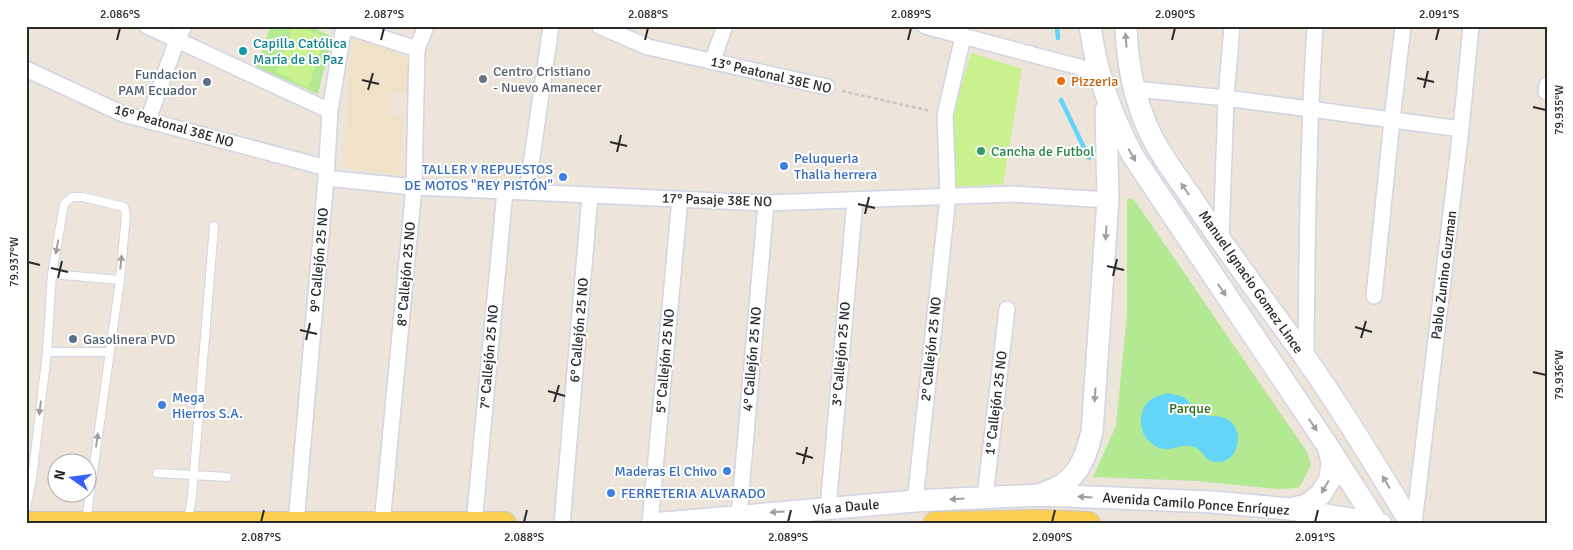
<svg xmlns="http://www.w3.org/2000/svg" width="1573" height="550" viewBox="0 0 1573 550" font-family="Signika,sans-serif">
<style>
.education{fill:#f0e2c8}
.green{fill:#b2e992}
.pitch{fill:#c9f18d}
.water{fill:#64d5f8}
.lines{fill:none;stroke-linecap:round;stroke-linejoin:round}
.stream{stroke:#64d5f8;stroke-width:4.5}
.service-casing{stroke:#d0d4e4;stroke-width:10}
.minor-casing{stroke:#d0d4e4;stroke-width:18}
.secondary-casing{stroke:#d0d4e4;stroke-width:24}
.primary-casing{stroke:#c8c8c8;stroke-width:26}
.path{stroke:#c8c8c8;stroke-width:2.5;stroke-dasharray:4 2.5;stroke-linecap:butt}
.service{stroke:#fff;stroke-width:8}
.minor{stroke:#fff;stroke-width:15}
.secondary{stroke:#fff;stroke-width:21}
.primary{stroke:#fccf51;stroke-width:24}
.oneway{fill:#9f9f9f}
.ticks{fill:none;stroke:#2a2a2a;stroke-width:2}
.culture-dot{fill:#0f9aa8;stroke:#fff;stroke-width:2}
.worship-dot{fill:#6b7280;stroke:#fff;stroke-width:2}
.food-dot{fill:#e8710a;stroke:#fff;stroke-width:2}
.service-dot{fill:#5c6f8a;stroke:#fff;stroke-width:2}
.leisure-dot{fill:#2e9e5b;stroke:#fff;stroke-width:2}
.shop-dot{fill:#3f7fe0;stroke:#fff;stroke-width:2}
.labels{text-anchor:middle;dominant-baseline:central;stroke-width:4;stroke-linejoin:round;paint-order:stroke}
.culture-label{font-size:14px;fill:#0d838f;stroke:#fff;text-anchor:start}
.worship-label{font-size:14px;fill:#5b616d;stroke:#fff;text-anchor:start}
.service-label{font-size:14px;fill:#4e5e75;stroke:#fff;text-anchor:end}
.street-label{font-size:14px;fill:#2a2a2a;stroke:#fff}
.food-label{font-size:14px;fill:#c56008;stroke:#fff;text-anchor:start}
.leisure-label{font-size:14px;fill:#27864d;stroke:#fff;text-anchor:start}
.shop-label{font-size:14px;fill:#366cbe;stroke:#fff;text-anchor:start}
.park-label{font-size:14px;fill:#296d14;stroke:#fff}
.neatline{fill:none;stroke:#2a2a2a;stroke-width:2}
.ticks-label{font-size:12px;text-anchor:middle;fill:#2a2a2a}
</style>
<rect width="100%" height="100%" fill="#ede5da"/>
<path class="education" d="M352 34 410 58 407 94 392 92 390 114 404 117 398 175 343 168Z"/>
<path class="green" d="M266 26H311L332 37 318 94 256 67 270 28Z
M1130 198 1135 201 1307 452 1311 465 1302 483 1298 488 1277 489 1197 481 1093 477 1116 426 1127 314V200Z"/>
<path class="pitch" d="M293 26H299L325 37 308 88 276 72Z
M971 53 1022 69 1003 184 954 187 952 117Z"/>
<path class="water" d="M1168 393C1174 395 1181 395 1186 399 1192 404 1194 410 1202 414 1213 419 1222 413 1231 422 1242 432 1240 454 1225 461 1220 463 1214 462 1210 461 1205 457 1201 450 1196 448 1179 440 1169 458 1151 443 1138 433 1138 411 1149 401 1155 396 1161 395 1168 393Z"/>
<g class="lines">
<path class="stream" d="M1057 26 1058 38
M1061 100 1089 158"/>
<g class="service-casing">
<path id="service" d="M52 274 120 280
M47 352H109
M157 473 227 477
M26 508 32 479 47 352 52 274 64 204 72 197H83L124 207 126 215 120 280 86 522
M188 522 192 496 214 226"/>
</g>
<g class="minor-casing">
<path id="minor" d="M147 26 330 111
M346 26 417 49
M599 26 648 47 827 87
M925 26 1098 72
M712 62 725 26
M26 69 123 114 327 168
M1134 89 1226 98 1461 129
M1546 92 1547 85
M148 120 177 40 184 26
M326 178 414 187 766 203 1012 194 1108 200
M527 192 551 26
M1221 241 1226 98 1232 26
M1374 296 1392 120 1403 26
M1306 359C1307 248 1308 137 1315 26
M985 497 1007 309
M915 501 948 197 945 115 963 37
M828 509 855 200
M739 515 766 203
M296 524 326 178 330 111 344 26
M382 524 414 187 417 49 426 26
M474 524 505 191
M562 524 590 195
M650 524 680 199
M1414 524 1461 129 1471 26"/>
</g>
<g class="secondary-casing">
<path id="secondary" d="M1090 26C1097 75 1110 112 1133 156L1327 445 1377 523
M1126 26C1127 58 1132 89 1144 119 1155 149 1177 176 1195 203 1230 255 1268 306 1305 357 1343 411 1377 467 1411 524
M1040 495C1047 491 1056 489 1062 485 1081 472 1087 452 1092 432L1108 200 1106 110
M1290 509 1307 505 1321 494 1330 479 1332 462 1329 450
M652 524 915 501 1040 495 1213 502 1290 509 1381 524"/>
</g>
<g class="primary-casing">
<path id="primary" d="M26 524H504
M935 524 1039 522 1088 524"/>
</g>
<path class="path" d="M842 91 931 111"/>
<use href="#service" class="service"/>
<use href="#minor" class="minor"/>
<use href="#secondary" class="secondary"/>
<use href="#primary" class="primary"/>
</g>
<defs><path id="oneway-solid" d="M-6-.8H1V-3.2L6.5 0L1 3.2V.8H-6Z" transform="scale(1.25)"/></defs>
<g class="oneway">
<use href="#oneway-solid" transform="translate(1126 40) rotate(-94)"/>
<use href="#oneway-solid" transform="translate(1132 155) rotate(61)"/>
<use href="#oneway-solid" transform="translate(1185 189) rotate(-124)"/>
<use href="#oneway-solid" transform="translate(1106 233) rotate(94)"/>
<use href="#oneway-solid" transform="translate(57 247) rotate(100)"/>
<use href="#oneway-solid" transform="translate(121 262) rotate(-84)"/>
<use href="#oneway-solid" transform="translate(1222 290) rotate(56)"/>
<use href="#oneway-solid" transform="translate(1095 395) rotate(94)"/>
<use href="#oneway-solid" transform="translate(40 408) rotate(97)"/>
<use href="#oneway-solid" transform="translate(1313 425) rotate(56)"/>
<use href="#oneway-solid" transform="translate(97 440) rotate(-82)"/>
<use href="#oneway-solid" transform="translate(1386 482) rotate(-121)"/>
<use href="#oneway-solid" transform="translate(1325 487) rotate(120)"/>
<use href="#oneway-solid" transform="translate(1085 497) rotate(-177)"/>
<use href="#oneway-solid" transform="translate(957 499) rotate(177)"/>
<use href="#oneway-solid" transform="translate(777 512) rotate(176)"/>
</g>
<path class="ticks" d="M117 40 120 28M381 40 384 28M645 40 648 28M908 40 911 28M1172 40 1175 28M1436 40 1439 28M1417 78 1434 82M362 80 379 84M1424 88 1428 71M368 90 373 73M1533 107 1546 110M610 142 627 146M617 152 621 135M858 204 875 208M865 214 869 197M28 262 40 265M1107 266 1124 270M51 268 68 272M1113 276 1117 259M58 278 62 261M1355 327 1372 332M300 330 317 334M1361 338 1366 321M306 340 310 323M1533 372 1546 375M548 391 565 396M554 402 559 385M796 453 813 458M803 464 807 447M261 522 264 510M524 522 527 510M788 522 791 510M1052 522 1055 510M1315 522 1318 510"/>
<circle class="culture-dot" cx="243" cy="51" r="5"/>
<circle class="worship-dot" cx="483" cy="79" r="5"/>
<circle class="food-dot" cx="1061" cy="81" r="5"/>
<g class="service-dot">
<circle cx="207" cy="82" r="5"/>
<circle cx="73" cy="339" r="5"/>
</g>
<circle class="leisure-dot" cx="981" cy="151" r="5"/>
<g class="shop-dot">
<circle cx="784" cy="166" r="5"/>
<circle cx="563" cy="177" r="5"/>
<circle cx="162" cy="405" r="5"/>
<circle cx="727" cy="471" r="5"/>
<circle cx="611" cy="493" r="5"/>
</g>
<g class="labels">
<g class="culture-label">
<text x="253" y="43">Capilla Católica<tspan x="253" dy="16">María de la Paz</tspan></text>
</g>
<g class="worship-label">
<text x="493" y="71">Centro Cristiano<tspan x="493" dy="16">- Nuevo Amanecer</tspan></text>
</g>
<g class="service-label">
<text x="197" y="74">Fundacion<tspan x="197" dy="16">PAM Ecuador</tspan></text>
<text x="83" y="339" text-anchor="start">Gasolinera PVD</text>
</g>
<g class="street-label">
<text transform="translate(771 75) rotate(13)">13° Peatonal 38E NO</text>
<text transform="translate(174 126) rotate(16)">16° Peatonal 38E NO</text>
<text transform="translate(717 200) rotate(2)">17° Pasaje 38E NO</text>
<text transform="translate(319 260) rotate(-85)">9° Callejón 25 NO</text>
<text transform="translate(406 274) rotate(-85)">8° Callejón 25 NO</text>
<text transform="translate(1444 275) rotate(-83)">Pablo Zunino Guzman</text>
<text transform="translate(1251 282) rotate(55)">Manuel Ignacio Gomez Lince</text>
<text transform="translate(579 330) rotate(-85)">6° Callejón 25 NO</text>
<text transform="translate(931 349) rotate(-84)">2° Callejón 25 NO</text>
<text transform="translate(841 354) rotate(-85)">3° Callejón 25 NO</text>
<text transform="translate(489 357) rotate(-85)">7° Callejón 25 NO</text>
<text transform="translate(752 359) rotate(-85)">4° Callejón 25 NO</text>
<text transform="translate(665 361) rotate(-85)">5° Callejón 25 NO</text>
<text transform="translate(996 403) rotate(-83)">1° Callejón 25 NO</text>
<text transform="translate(1196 504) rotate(4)">Avenida Camilo Ponce Enríquez</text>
<text transform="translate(846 507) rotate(-5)">Vía a Daule</text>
</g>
<g class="food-label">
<text x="1071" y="81">Pizzeria</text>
</g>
<g class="leisure-label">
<text x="991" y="151">Cancha de Futbol</text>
</g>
<g class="shop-label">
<text x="794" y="158">Peluqueria<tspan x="794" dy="16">Thalia herrera</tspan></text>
<text x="553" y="169" text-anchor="end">TALLER Y REPUESTOS<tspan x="553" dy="16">DE MOTOS "REY PISTÓN"</tspan></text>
<text x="172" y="397">Mega<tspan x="172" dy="16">Hierros S.A.</tspan></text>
<text x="717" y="471" text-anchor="end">Maderas El Chivo</text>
<text x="621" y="493">FERRETERIA ALVARADO</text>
</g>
<g class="park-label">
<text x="1190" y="408">Parque</text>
</g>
</g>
<rect width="1573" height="550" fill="none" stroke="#ffffff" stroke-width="55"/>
<g transform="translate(72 478) rotate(284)"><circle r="24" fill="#ffffff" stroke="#aaaaaa"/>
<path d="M0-4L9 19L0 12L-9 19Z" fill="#3661ff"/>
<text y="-8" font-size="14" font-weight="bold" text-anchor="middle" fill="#2a2a2a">N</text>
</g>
<rect x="28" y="28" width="1518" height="494" class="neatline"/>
<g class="ticks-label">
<text x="120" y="18">2.086°S</text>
<text x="384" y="18">2.087°S</text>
<text x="648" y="18">2.088°S</text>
<text x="911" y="18">2.089°S</text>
<text x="1175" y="18">2.090°S</text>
<text x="1439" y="18">2.091°S</text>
<text transform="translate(1559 110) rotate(-90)" y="4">79.935°W</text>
<text transform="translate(14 262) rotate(-90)" y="4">79.937°W</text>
<text transform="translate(1559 375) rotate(-90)" y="4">79.936°W</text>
<text x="261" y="541">2.087°S</text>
<text x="524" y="541">2.088°S</text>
<text x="788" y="541">2.089°S</text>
<text x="1052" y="541">2.090°S</text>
<text x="1315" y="541">2.091°S</text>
</g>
</svg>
